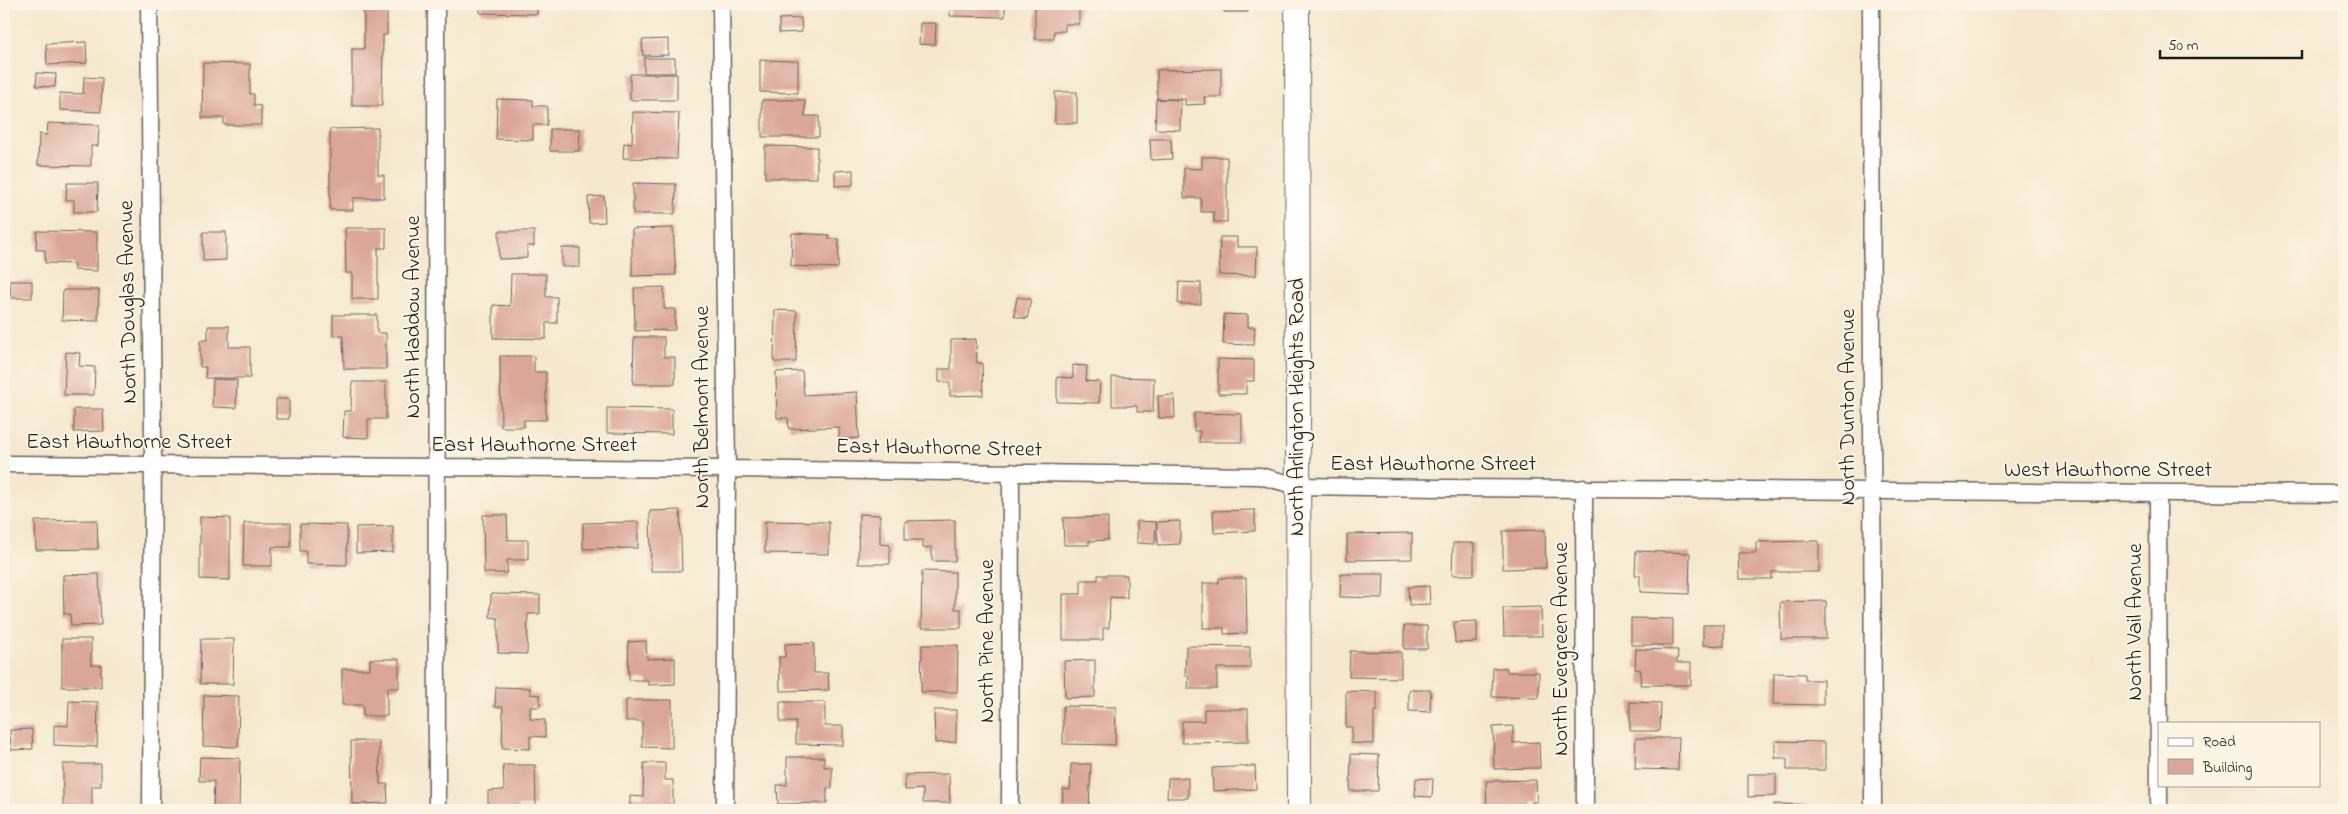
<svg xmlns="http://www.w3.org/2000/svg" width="2348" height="814" viewBox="0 0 2348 814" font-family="'Indie Flower',sans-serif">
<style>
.building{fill:#daa699}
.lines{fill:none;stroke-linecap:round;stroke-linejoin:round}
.street-casing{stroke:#68635a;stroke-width:19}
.secondary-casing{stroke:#68635a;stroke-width:26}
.street{stroke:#fff;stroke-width:16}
.secondary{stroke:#fff;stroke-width:24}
.labels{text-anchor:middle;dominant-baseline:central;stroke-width:4;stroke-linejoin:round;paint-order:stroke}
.street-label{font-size:22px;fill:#1c1c1c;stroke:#fcf5e5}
</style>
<rect width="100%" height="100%" fill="#fcf5e5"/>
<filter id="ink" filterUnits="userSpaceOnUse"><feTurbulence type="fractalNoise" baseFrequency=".02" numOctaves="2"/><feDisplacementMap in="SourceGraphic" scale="10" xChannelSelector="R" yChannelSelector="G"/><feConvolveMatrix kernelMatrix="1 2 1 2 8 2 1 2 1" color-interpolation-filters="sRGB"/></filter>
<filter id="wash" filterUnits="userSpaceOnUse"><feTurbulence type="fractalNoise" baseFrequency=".0096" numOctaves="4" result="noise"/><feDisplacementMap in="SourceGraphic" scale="20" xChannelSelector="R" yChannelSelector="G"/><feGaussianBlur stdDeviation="1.12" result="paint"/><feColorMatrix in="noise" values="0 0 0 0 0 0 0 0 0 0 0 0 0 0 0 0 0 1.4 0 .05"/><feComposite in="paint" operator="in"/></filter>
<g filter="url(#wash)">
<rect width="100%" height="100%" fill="#f5e8ce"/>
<g id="blocks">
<path class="building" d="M480 4H537V14L480 13Z
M950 4H1005V17L950 16Z
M1035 4H1079V24H1065V31H1054V39H1035Z
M1224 4H1248V12H1224Z
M364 11H387V35H383L382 106H352V49H364Z
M801 18 802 32 779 33V19Z
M920 23H936L935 45 919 44Z
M668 39V55L643 56 642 40Z
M86 42 87 63 47 65 46 44Z
M644 58H675V73H644Z
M760 60 798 61V93L760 92Z
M203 63 250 64V94H254V105L261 106V125H224V118H202Z
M1221 69V97H1204L1205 104 1185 105V99H1157V70Z
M37 73 56 74 55 87 36 86Z
M630 74H677V100H630Z
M84 77 102 78 101 112 60 110V93L83 94Z
M1055 92H1077V123H1055Z
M497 99 533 100V106H547V125H533V140L496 139Z
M1156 99 1181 100 1180 130 1155 129Z
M762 100H805V116H819V137H762Z
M633 112 679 113 677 159 623 158 624 143 632 144Z
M48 123 99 125 98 146H91V166L38 165 39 134 47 135Z
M378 128V175H384V198H353V210H330V129Z
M550 129H580L579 151H550Z
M1150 139H1171L1172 159 1151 160Z
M765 146 817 147V178H765Z
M1202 157H1227V222H1214V212H1201V198H1184V168L1202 169Z
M853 170V185L835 186V171Z
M67 183H98L97 212H74V200H66Z
M633 183 676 184 675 214H633Z
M604 196 605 222 589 223 588 197Z
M345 228H386V248H378V299H352V273H346Z
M673 228 676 275 632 276V229Z
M37 231 97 232V271L74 270V264L45 263V250H36Z
M499 231H534V246H527V258L499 259Z
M203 232H226V260L203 261Z
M792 233 829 235V239H839L838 268 791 266Z
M1220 237H1237V247H1257L1256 276 1219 275Z
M562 248H580V267H562Z
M511 274H546V297H557V323H546V339L493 338V305L510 306Z
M10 281H32V298H11Z
M1179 282 1201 283V304H1178Z
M664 287V309H675V330L635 331 634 288Z
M63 290H99L98 321 62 320Z
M1017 297 1031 299 1027 319 1014 316Z
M775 310 797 311 796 362H774Z
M1224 314 1248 315V327H1255L1254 345 1223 344Z
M333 315H377V333H386V369H344L343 336H333Z
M208 326H229V347H250V378H205L206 367H200V340H208Z
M634 337H664V357H675V384H633Z
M976 339 977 363H982L983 395 950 396V382H939V369H951V340Z
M66 352 80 353 79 366 95 367 94 395H64Z
M500 356H534V372H546V420H524V427H501Z
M1218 359 1254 360V381H1246V394H1218Z
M1073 365 1087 366 1086 381 1100 382 1099 403 1057 402V377L1073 378Z
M802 371 804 395 857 392 859 438 839 439V427L789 429 788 418H777L776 372Z
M1112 377 1154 378 1153 412H1137V406H1112Z
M213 379 237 380 236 408 212 407Z
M352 382H386V419H368V438L343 437 344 411H351Z
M1174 395 1175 418H1159L1158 396Z
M276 399H289V419H276Z
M607 408 672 409V434L607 433Z
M74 409H103L104 431 74 432Z
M1194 413 1242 414V442H1199L1200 431H1194Z
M680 510 682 571H651L650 511Z
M1255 510V531L1214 533 1213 511Z
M859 514 880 515V544L890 545V564H858Z
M483 515H507L508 540H528V560H507V573H484Z
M200 517 230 518V580L200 579Z
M1108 517V540L1089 541V545H1064L1063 518Z
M97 520 98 549 36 550 35 521Z
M955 520V561H932V547L923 548V540H905V521Z
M765 521 829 522V554L765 553Z
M1137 521 1156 522 1155 544 1137 543Z
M1180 521V544L1158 545 1157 522Z
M638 522V548L583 549V523Z
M244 523H291V547H272V566H243Z
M300 524 347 525V565L306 564V551H300Z
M393 526V552L356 553V527Z
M1545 530 1546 568 1503 569V531Z
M1412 533V559L1347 560V534Z
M1819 541V572H1772V579H1739L1738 553H1756V542Z
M1453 543H1474V575H1452Z
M1636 551 1690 553 1689 594 1640 592V575H1635Z
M922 571 955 572V609H961V628H921Z
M99 574 101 625 71 626 70 614H64L63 575Z
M1341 574H1384L1383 598 1340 597Z
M1098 575H1127V598L1110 597 1109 628H1103V640H1063V594H1081V580H1098Z
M1219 578H1246L1247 633 1224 634V628H1203V583H1219Z
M1429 586 1430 604 1409 605 1408 587Z
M491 594 540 595V614H528L527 654 498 653V618L490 617Z
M1826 601V639H1781L1780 602Z
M1541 607 1542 636H1504L1503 608Z
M1631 618 1673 619V645H1631Z
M1477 621V642L1455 643 1454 622Z
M1703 625H1724V646L1703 645Z
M1404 626H1427V649H1404Z
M62 639H91V665H101V687H62Z
M201 639H234L233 684H200Z
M646 641 647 659 675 658V684L648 685V680H629L628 642Z
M814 643V673H828L829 690 780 691 779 657H785V644Z
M922 645H958L957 692H921Z
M1186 646 1250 647V668H1217V689H1188L1189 676H1185Z
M1636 649 1678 650 1677 663H1691V685H1640L1641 670 1635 669Z
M1350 651 1401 652V678L1349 677Z
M370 659H399V688H387V716H363V705H342V669H370Z
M1095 660V697L1065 698 1064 661Z
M1493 668H1507V672H1539V698L1492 697Z
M1774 673 1805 674V680H1823V705L1773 704Z
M496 687 530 688V694L540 695V707H530V719L545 720V737L530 736V749L502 748 503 707H495Z
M1409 690H1431L1430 712 1409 711Z
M1346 691 1377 692V711H1374V744L1351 743 1352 727H1346Z
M204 695 239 696 238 747 203 746Z
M626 700H672V748L642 747V721H626Z
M69 701 98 702 97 747 54 745V725L68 726Z
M780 702H825V726H843V745L796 744V722H780Z
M1630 702 1661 703 1660 731H1630Z
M1063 706 1116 707 1115 745 1063 744Z
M1204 709H1248V742L1182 743V721H1204Z
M934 710H956V742L935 743Z
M1513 726V743L1539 742 1540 768 1494 769 1493 727Z
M32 729 33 749 11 750 10 730Z
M1636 738H1679L1678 770 1635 769Z
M351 741H379L380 784H387L388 803 352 804Z
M1775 741 1825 742V770H1787V758H1775Z
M1351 754 1379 755 1378 791H1350Z
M200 757 240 758 239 809 213 808 214 781H199Z
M787 757H824V767H832V788H827V803L778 804 777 785H787Z
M644 763H665V780H673V810H630V796L643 797Z
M63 764H101V786H92V807H63Z
M1071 764H1091L1089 810H1062L1063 789 1070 790Z
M503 765H535L536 806H518V810H488V791L504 790Z
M1255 766 1256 789 1213 791 1212 768Z
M949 774 950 803H923V789L905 790V775Z
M1748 774H1776V796L1748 797Z
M1168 778H1188V798H1167Z
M1416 778 1433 779 1432 797 1415 796Z
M1536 780 1537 802H1532V810H1487L1486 781Z
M1774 804 1810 805V810H1774Z"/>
</g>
</g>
<g filter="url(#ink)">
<use href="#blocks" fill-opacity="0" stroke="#68635a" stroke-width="1"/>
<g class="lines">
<g class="street-casing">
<path id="street" d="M149 4 153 442 151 810
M436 4 437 810
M721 4 727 469 725 810
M1871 4 1873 810
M4 464 727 469 1260 476 1298 486 1440 488 2344 494
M1584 488 1585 810
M2158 494 2159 810
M1010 810 1011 472"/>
</g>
<g class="secondary-casing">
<path id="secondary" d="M1297 4 1299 810"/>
</g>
<use href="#street" class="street"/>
<use href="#secondary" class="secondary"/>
</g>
</g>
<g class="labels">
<g class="street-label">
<text transform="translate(129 302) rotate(-91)">North Douglas Avenue</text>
<text transform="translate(414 317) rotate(-90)">North Haddow Avenue</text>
<text transform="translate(703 407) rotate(-90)">North Belmont Avenue</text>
<text transform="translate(1298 407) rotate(-90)">North Arlington Heights Road</text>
<text transform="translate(1849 407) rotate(-90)">North Dunton Avenue</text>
<text x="129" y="443">East Hawthorne Street</text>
<text x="534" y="446">East Hawthorne Street</text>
<text transform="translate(939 449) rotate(1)">East Hawthorne Street</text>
<text x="1433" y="465">East Hawthorne Street</text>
<text x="2108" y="471">West Hawthorne Street</text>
<text transform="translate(2136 622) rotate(-90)">North Vail Avenue</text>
<text transform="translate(988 641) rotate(-90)">North Pine Avenue</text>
<text transform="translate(1562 649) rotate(-90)">North Evergreen Avenue</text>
</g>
</g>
<rect width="2348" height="814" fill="none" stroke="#fcf5e5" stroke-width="20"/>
<rect x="2158" y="722" width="162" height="65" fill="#fcf5e5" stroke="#a29e95"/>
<rect x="2168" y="738" width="25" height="8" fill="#ffffff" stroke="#a29e95"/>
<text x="2203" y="746" font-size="15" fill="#1c1c1c">Road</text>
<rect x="2168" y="759" width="25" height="15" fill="#daa699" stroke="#a29e95"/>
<text x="2203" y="772" font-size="15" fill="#1c1c1c">Building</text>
<path d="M2160 50v8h142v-8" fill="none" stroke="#1c1c1c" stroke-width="2.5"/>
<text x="2168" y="50" font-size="15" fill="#1c1c1c" stroke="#fcf5e5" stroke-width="4" paint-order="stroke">50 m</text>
</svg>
